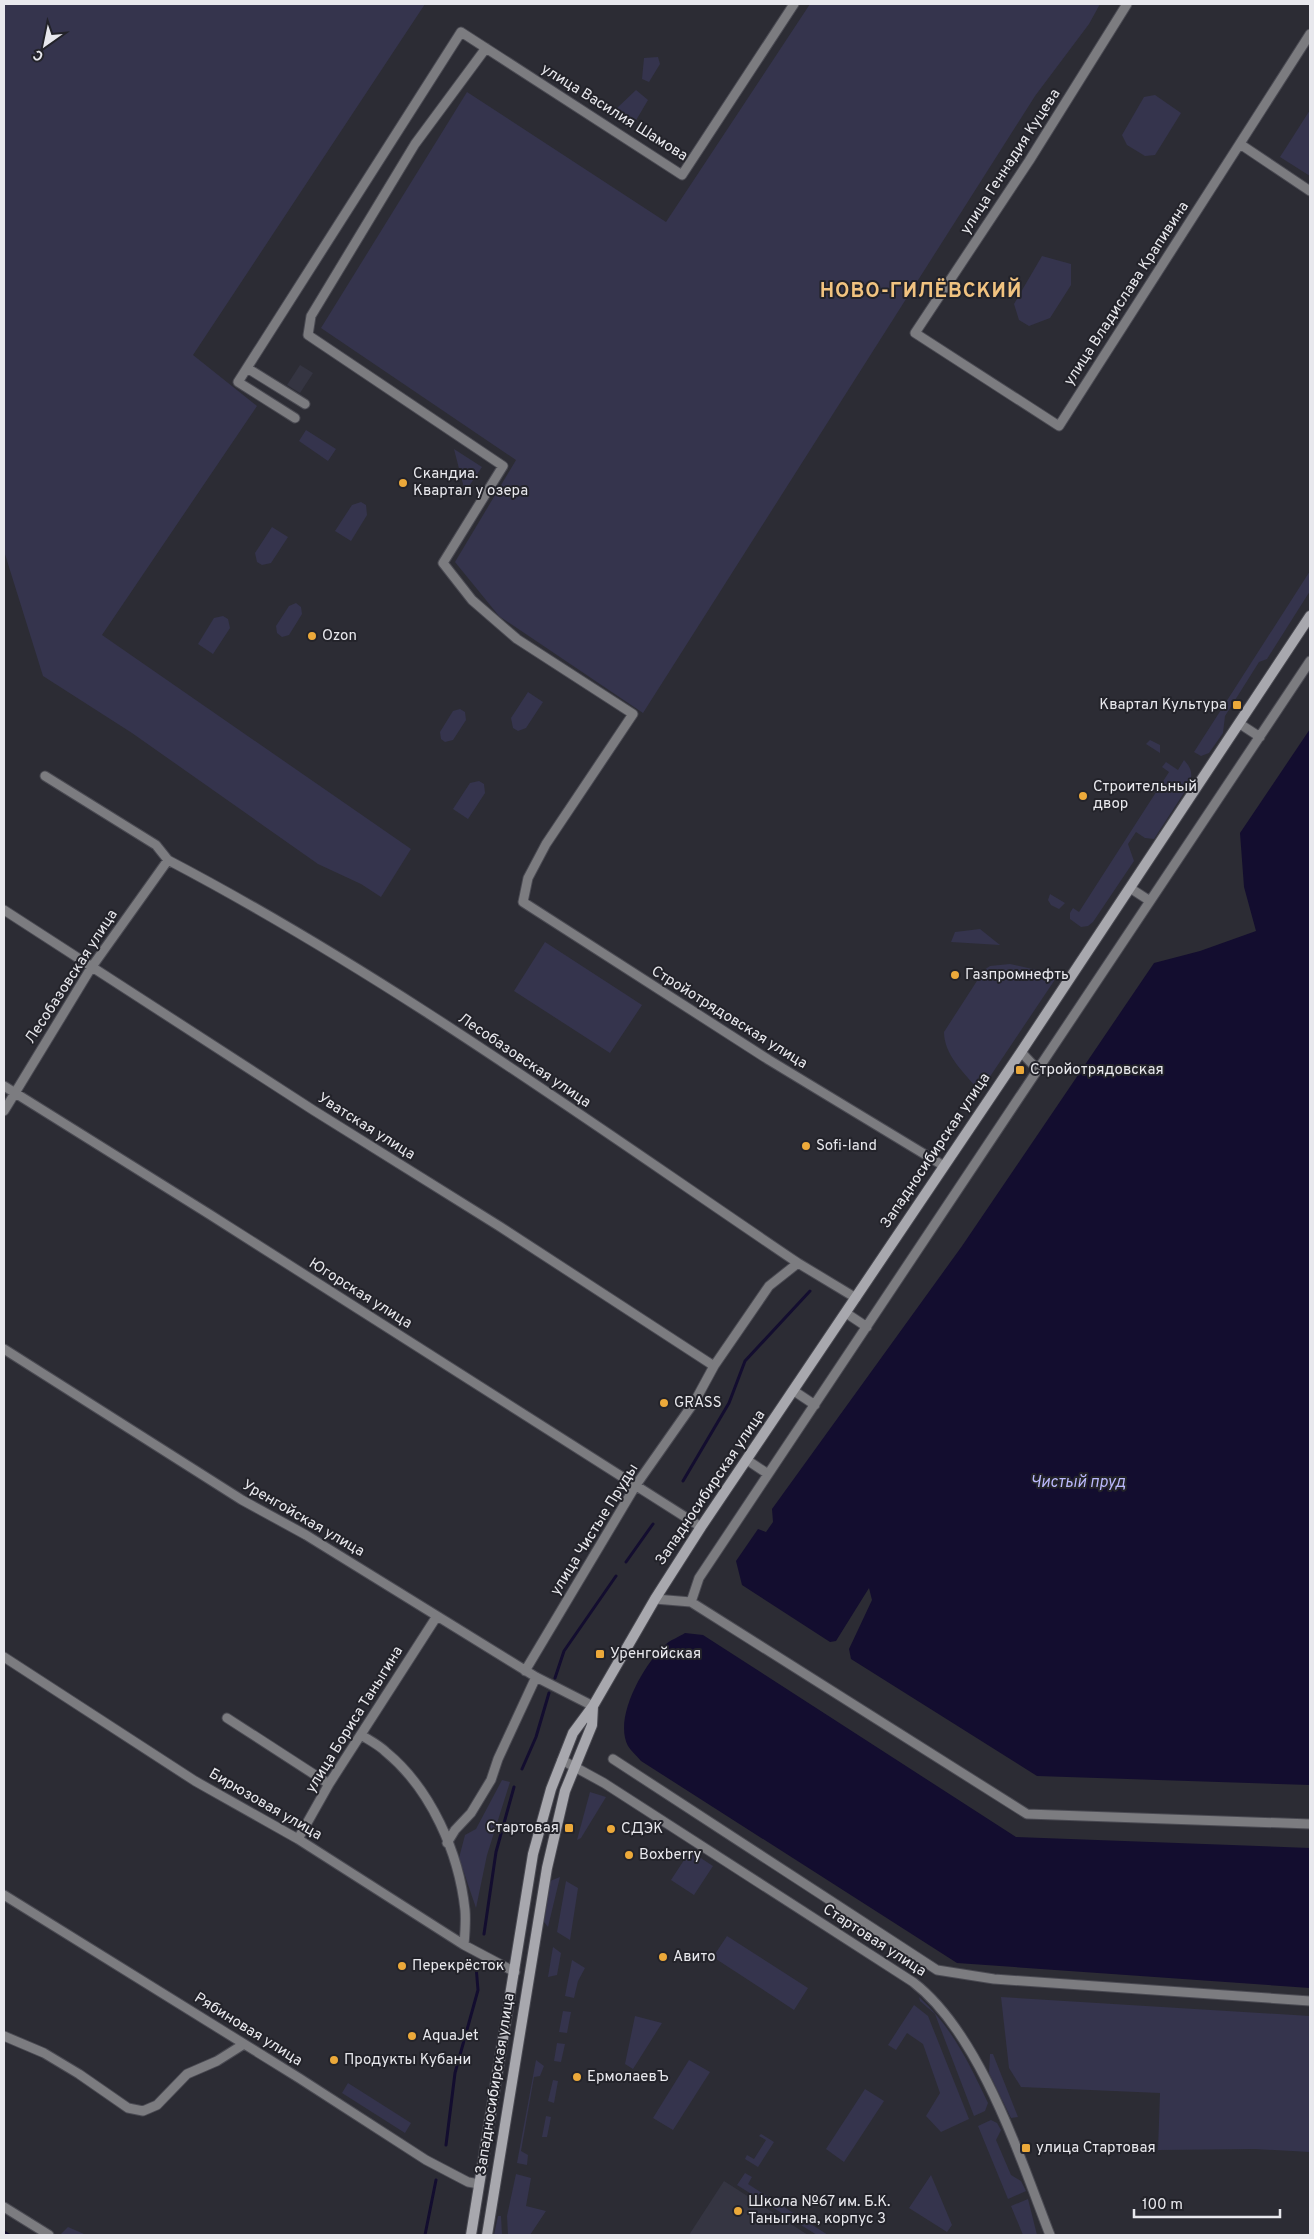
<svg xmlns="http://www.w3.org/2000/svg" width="1314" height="2239" viewBox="0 0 1314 2239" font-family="Overpass,sans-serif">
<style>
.built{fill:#353542}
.green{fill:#35344d}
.water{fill:#130d2f}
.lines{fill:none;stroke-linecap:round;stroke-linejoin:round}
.stream{stroke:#130d2f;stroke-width:3}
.minor-casing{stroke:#4a4a52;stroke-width:11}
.secondary-casing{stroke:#4a4a52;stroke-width:12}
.minor{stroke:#7c7c80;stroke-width:9}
.secondary{stroke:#a8a8ae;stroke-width:10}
.poi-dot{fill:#eca93a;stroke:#23232a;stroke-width:2}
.labels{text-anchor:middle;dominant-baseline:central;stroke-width:4;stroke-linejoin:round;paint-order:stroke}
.street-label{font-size:15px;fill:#e8e8ed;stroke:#23232a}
.poi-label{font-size:15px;fill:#e8e8ed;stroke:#23232a;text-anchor:start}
.water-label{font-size:16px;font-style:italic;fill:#bbb9fc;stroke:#23232a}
.district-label{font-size:20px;font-weight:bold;letter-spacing:1px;fill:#f1c380;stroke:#23232a}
</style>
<rect width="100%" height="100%" fill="#2c2c34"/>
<path class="built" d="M300 365 313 373 300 393 287 385Z
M724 2181 735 2188 808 2235H689Z"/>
<path class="green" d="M4 4H425L193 355 257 406 102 635 411 849 381 897 361 884 318 864 132 733 43 676 4 551Z
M810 4H1100L1089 24 1035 96 643 713 499 616 455 562 516 460 321 328 467 92 666 222Z
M658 57 660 64 649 82 642 79 644 58Z
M636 90 648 100 635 122H624L616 109Z
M1155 95 1181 113 1155 155 1145 156 1127 145 1122 135 1144 97Z
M1310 110V176L1280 157Z
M1042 256 1071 264V285L1050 318 1029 326 1019 320 1014 304Z
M306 430 336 449 328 461 299 441Z
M454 449 482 467 465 492 455 453Z
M361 502 366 505 367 515 351 541 335 531 352 505Z
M272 527 288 537 271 563 262 565 257 562 255 553Z
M1310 571V591L1267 659 1259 662 1225 716 1223 733 1209 753 1201 756 1194 752Z
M296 603 301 607 302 614 289 635 282 637 277 633 276 626 289 606Z
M223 616 228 619 230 628 213 654 198 644 214 618Z
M528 692 543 702 526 728 518 731 513 728 511 718Z
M460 709 465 712 466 720 453 740 445 742 441 739 440 732 453 711Z
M1150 740 1160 745V753L1146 744Z
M1184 760C1192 769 1193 774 1189 785L1154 839 1145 838 1136 832 1128 844 1134 861 1093 922 1088 926 1081 927 1070 919V913L1073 908 1079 912 1169 772 1162 767 1166 762 1178 770Z
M479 781 484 784 485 793 468 819 453 809 470 783Z
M1050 894 1065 903 1059 909 1051 905 1048 900Z
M980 929 1000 945 951 942 955 932Z
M545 942 642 1005 610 1053 514 991Z
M1010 964 1054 974V981L983 1087 977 1088C963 1072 944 1054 944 1032L984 970 990 966Z
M502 1780 510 1782 487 1855 476 1908 459 1858 465 1835 476 1829Z
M590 1792 606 1797 581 1838 577 1840Z
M690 1851 713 1866 694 1895 671 1880Z
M560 1877 548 1927 544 1922 550 1881Z
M566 1881 578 1888 570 1940 557 1932Z
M727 1936 808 1988 794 2010 713 1957Z
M553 1947 561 1953 557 1975 548 1977Z
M572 1960 585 1968 578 1981 574 1998 565 1996Z
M919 1997C952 2027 969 2063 988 2103L985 2111 974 2116 935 2014 920 2001Z
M1001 1997 1310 2016V2152L1255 2149 1158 2150 1160 2093 1021 2087 1009 2068Z
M914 2005 928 2016 969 2119 941 2132 926 2116 940 2093 923 2044 907 2033 896 2050 888 2045Z
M563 2011 571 2012 567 2033 559 2032Z
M635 2016 662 2023 633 2069 625 2064Z
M557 2043 565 2044 561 2062 554 2061Z
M990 2054H993L1018 2117 1011 2118 989 2073Z
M536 2060 544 2066 540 2076 534 2077 521 2151 528 2155 527 2165 517 2163Z
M689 2060 710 2072 673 2130 653 2118Z
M553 2080 558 2081 554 2103 548 2101Z
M348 2083 411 2123 405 2133 342 2093Z
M865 2089 884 2101 844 2162 826 2149Z
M546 2116 551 2117 547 2137H542Z
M991 2120 997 2123 1001 2130 996 2140 1011 2175 1021 2181 1026 2191 1008 2199 978 2126Z
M761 2134 774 2142 758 2167 745 2159 747 2155 754 2159 766 2140 759 2136Z
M745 2173 752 2177 748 2184 828 2235H817L737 2185Z
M516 2174 531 2178 526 2206 546 2211 530 2235H508L507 2216Z
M931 2175 952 2225 947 2232 909 2208Z
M1028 2199 1037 2235H1023L1011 2206Z
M498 2216H501L502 2235H494Z
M68 2227 84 2234 85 2235H60Z"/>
<path class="water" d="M1310 729V1785L1037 1776 851 1659 849 1649 872 1600 869 1588 836 1641 830 1642 742 1585 736 1561 758 1529 766 1532 773 1522 772 1509 962 1246 1154 963 1200 951 1256 931 1244 887 1240 833Z
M685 1633 703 1635 1016 1837 1310 1848V1988L957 1963 641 1761C637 1756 631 1751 628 1746 613 1718 644 1664 665 1645 670 1640 679 1637 685 1633Z"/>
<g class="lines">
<path class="stream" d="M683 1481 729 1403 745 1361 810 1291
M626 1562 653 1524
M555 1678 564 1651 616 1576
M522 1769 536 1737 549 1693
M484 1934 496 1852 514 1787
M446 2145 455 2073 478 1990 476 1966
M4 2232 9 2235
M425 2235 436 2180"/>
<g class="minor-casing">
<path id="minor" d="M1127 4 1029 161 915 333 1059 426 1310 34
M486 48 415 144 311 316 308 335 503 466 443 563 472 600 517 639 633 714 546 844 528 878 523 902 769 1060 944 1166
M1240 144 1310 191
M247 368 305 404
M295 418 238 382 461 32 682 175 794 4
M1240 724 1260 737
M45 776 156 845 168 860C389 976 592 1124 798 1263L856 1298
M1130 888 1150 901
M4 910 313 1110 499 1226 714 1366
M1021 1052 1037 1069
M4 1086 209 1214 701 1527
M4 1111 91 968 168 860
M846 1313 867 1327
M4 1349 242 1500 306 1535 536 1677 593 1706
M794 1391 815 1405
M747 1460 768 1474
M655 1599 691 1602 1027 1814 1310 1824
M691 1602 699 1578 1310 661
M4 1657 195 1781 298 1839 464 1945 515 1972
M525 1671 636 1485 695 1401 714 1366 769 1286 798 1263
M227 1718 329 1784
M361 1735C369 1740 379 1745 386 1752 431 1789 459 1853 465 1910 466 1921 465 1933 464 1945
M613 1759 937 1970 994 1979 1310 2001
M562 1760 604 1783 913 1982C980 2033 1020 2158 1050 2235
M298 1839 329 1784 437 1616
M447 1843 455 1830 471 1813 491 1780 498 1759 536 1677
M4 1895 299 2078 426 2160 468 2182 479 2184
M4 2036 44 2053 79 2074 128 2108 143 2111 157 2105 187 2074 217 2061 244 2044
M4 2207 49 2235"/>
</g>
<g class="secondary-casing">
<path id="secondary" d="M471 2235 533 1854 551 1789 573 1733 593 1706 655 1599 701 1527 1021 1052 1310 616
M487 2235 547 1868 565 1791 592 1725 593 1706"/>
</g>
<use href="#minor" class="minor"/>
<use href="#secondary" class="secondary"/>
</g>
<g class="poi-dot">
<circle cx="403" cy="483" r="5"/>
<circle cx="312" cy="636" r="5"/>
<rect x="1232" y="700" width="10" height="10" rx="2.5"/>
<circle cx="1083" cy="796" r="5"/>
<circle cx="955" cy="975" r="5"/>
<rect x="1015" y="1065" width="10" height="10" rx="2.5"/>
<circle cx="806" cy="1146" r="5"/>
<circle cx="664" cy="1403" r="5"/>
<rect x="595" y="1649" width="10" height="10" rx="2.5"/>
<rect x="564" y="1823" width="10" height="10" rx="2.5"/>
<circle cx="611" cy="1829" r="5"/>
<circle cx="629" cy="1855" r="5"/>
<circle cx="663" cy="1957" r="5"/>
<circle cx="402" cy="1966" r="5"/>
<circle cx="412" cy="2036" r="5"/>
<circle cx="334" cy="2060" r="5"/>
<circle cx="577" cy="2077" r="5"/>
<rect x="1021" y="2143" width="10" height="10" rx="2.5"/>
<circle cx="738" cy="2211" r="5"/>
</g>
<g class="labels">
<g class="street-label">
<text transform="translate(614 113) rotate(32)">улица Василия Шамова</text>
<text transform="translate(1011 162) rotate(-57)">улица Геннадия Куцева</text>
<text transform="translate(1127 294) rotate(-57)">улица Владислава Крапивина</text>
<text transform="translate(72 977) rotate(-57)">Лесобазовская улица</text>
<text transform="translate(729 1018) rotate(32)">Стройотрядовская улица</text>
<text transform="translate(524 1061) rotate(34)">Лесобазовская улица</text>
<text transform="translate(366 1127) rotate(32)">Уватская улица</text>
<text transform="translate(936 1151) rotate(-56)">Западносибирская улица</text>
<text transform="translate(360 1294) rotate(32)">Югорская улица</text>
<text transform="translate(711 1488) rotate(-56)">Западносибирская улица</text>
<text transform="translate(303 1519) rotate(30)">Уренгойская улица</text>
<text transform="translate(595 1530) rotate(-58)">улица Чистые Пруды</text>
<text transform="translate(355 1720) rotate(-58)">улица Бориса Таныгина</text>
<text transform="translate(265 1805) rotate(30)">Бирюзовая улица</text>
<text transform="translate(874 1941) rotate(33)">Стартовая улица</text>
<text transform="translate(248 2030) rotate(32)">Рябиновая улица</text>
<text transform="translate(496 2084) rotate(-81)">Западносибирская улица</text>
</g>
<g class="poi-label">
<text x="413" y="474">Скандиа.<tspan x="413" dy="17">Квартал у озера</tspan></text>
<text x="322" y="636">Ozon</text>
<text x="1227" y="705" text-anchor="end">Квартал Культура</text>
<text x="1093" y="787">Строительный<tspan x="1093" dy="17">двор</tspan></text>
<text x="965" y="975">Газпромнефть</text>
<text x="1030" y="1070">Стройотрядовская</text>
<text x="816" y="1146">Sofi-land</text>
<text x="674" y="1403">GRASS</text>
<text x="610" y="1654">Уренгойская</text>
<text x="559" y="1828" text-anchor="end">Стартовая</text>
<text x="621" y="1829">СДЭК</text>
<text x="639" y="1855">Boxberry</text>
<text x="673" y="1957">Авито</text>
<text x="412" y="1966">Перекрёсток</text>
<text x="422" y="2036">AquaJet</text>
<text x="344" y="2060">Продукты Кубани</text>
<text x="587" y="2077">ЕрмолаевЪ</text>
<text x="1036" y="2148">улица Стартовая</text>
<text x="748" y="2202">Школа №67 им. Б.К.<tspan x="748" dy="17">Таныгина, корпус 3</tspan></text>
</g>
<g class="water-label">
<text x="1078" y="1483">Чистый пруд</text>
</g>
<g class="district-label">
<text x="921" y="292">НОВО-ГИЛЁВСКИЙ</text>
</g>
</g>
<rect width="1314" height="2239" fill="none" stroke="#e8e8ed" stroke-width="10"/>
<g transform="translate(45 45) rotate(213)" stroke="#23232a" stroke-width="4" paint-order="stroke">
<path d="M0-4L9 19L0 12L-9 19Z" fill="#e8e8ed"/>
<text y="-8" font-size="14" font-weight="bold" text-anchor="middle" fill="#e8e8ed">С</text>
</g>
<path d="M1134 2209v8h146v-8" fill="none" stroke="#e8e8ed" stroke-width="2.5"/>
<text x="1142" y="2209" font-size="15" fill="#e8e8ed" stroke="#23232a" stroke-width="4" paint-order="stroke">100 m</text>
</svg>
